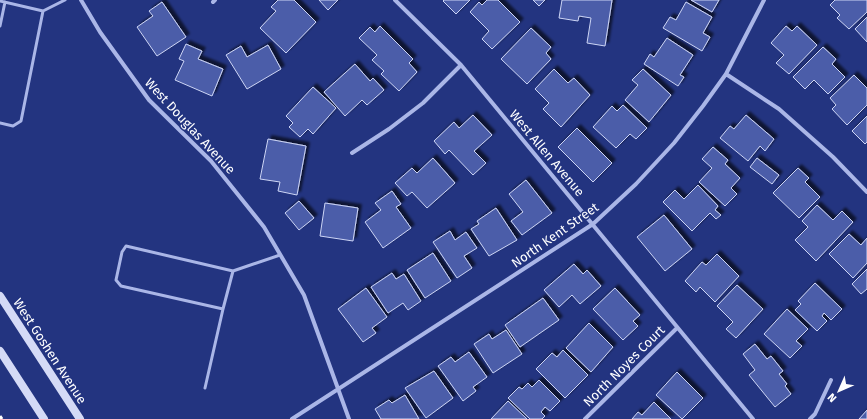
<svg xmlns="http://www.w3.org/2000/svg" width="867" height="419" viewBox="0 0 867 419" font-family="'Fira Sans',sans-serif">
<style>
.building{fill:#4b5da9;stroke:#cdd5f5;filter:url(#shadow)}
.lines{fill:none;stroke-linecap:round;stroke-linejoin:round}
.service{stroke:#aab6e7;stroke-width:3}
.minor{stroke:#aab6e7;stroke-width:4}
.secondary{stroke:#d4daf6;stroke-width:8}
.rail{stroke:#fff;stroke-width:3;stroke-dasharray:7 3;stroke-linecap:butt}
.labels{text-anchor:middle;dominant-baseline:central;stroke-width:3;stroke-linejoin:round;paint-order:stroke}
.street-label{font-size:13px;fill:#fff;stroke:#233480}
</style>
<defs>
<filter id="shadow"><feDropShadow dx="3.5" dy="-3.5" stdDeviation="1" flood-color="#0009"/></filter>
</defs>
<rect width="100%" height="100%" fill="#233480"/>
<path class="building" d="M278 0H294L316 22 286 53 260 28 276 11 271 7Z
M319 0H338L328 10Z
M444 0H470L456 14 443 1Z
M487 0H498L520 22 492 49 482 39 489 31 470 12 479 2 482 5Z
M533 0H545L539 6Z
M562 0H612L605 46 587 43 591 18 579 16 578 21 559 18Z
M691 0H719L712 12Z
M835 0H867V12L849 29 837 18 840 15 830 5Z
M162 2 186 37 157 56 137 27 153 16 149 11Z
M686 2 712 17 703 33 710 37 702 51 663 28 670 17 676 20Z
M867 17V42L855 29Z
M380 26 413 59 409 63 417 72 399 91 381 74 384 71 372 60 377 55 359 38 370 27 375 32Z
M786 26 792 31 797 26 817 45 789 74 776 63 784 55 771 43Z
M531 28 551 47 546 53 551 59 527 84 501 59Z
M667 38 693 55 680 75 684 77 678 86 644 64 650 54 654 57Z
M186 44 202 51 198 59 223 69 212 96 175 80 184 61 179 59Z
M268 45 281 69 247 89 226 55 241 46 247 57Z
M823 47 836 59 832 64 845 77 828 94 814 80 805 89 793 77Z
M355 64 370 81 373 78 384 90 367 105 362 100 345 116 324 92Z
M554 69 568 83 574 78 590 95 561 127 543 109 549 103 535 89Z
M643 69 671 95 649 122 625 100 638 85 632 80Z
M854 75 867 88V105L847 125 832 109 836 105 830 98Z
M313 87 336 108 313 134 308 129 300 137 289 127 293 123 286 116Z
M623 105 647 128 636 139 630 134 616 148 593 127 612 106 617 111Z
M473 115 492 135 474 151 486 163 473 175 449 150 445 154 434 141 454 122 459 128Z
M746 115 774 139 765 151 760 146 748 161 720 138 730 126 734 129Z
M867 116V142L865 144 852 131Z
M577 128 612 163 593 182 558 147Z
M268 139 306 146 297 195 278 191 280 182 260 179Z
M713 147 728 160 725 164 740 178 731 188 737 194 725 206 699 182 712 168 702 159Z
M433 158 455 183 427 208 412 192 407 196 395 183 412 168 417 173Z
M757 158 779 175 772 184 750 167Z
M798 168 809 178 805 182 820 197 799 218 773 193Z
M526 180 552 213 522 235 511 221 523 212 509 194Z
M698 185 718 206 715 210 721 215 716 219 710 213 692 231 663 202 675 190 684 199Z
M392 191 401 204 396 207 411 228 383 248 365 222 381 210 375 203Z
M299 201 314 218 299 230 285 213Z
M325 203 358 208 353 241 320 236Z
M817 205 833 220 842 211 853 222 816 261 795 240 808 227 802 221Z
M496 208 517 240 489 256 471 229 479 224 477 221Z
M664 215 692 249 665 271 637 237Z
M450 231 455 240 466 232 477 248 464 256 472 268 457 278 433 242Z
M849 234 861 245 867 238V263L853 278 829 254Z
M433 253 451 281 425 298 407 270Z
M717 254 739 276 715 302 700 287 696 292 685 281 702 262 706 265Z
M574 264 583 274 587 270 601 286 580 304 572 295 559 307 544 290Z
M867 269V289L861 294 852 284Z
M392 273 396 279 404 274 421 301 408 310 403 303 388 313 371 287Z
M815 283 842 309 831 320 824 313 822 316 827 321 817 331 795 310 801 304 798 301Z
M737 285 763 309 736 338 726 329 733 322 717 306Z
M366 288 387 317 372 328 376 333 363 342 338 309Z
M615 288 640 315 633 321 638 326 623 340 593 309Z
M543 298 559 320 520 347 505 325Z
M787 309 808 329 796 341 802 346 790 358 764 334Z
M589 323 613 347 591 372 566 348Z
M506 330 522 354 493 373 474 344 489 334 492 339Z
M755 344 767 359 771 356 783 371 779 374 787 384 785 386 791 394 775 407 749 375 755 370 743 354Z
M563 350 588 375 565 398 536 369 552 353 557 357Z
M469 352 487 377 473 387 476 391 463 401 438 366 451 357 455 362Z
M434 371 453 398 426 418 405 388Z
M677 372 703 398 682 419 656 395Z
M539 380 560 401 550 411 545 407 541 412 545 416 542 419H530L508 398 519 387 522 389 528 383 532 387Z
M405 395 419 419H381L375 409 389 400 392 403Z
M508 401 527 419H491Z
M654 402 671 419H632L638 412 642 415Z
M867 410V419H859Z"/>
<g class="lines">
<path class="service" d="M0 1 43 11 65 0
M0 26 5 2
M0 123 13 126 21 121 43 11
M233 271 223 309 121 286 116 280 122 252 126 246 233 271 280 255
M205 388 223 309"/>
<path class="minor" d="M81 0 100 32 149 100 211 161 264 227 304 295 349 419
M395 0 461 65 753 419
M213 2 215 0
M726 74 779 109 833 157 867 192
M352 153 389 129 423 103 461 65
M292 419 593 224 636 184 674 143 703 106 726 74 764 0
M585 419 677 328
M810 419 815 414 831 380"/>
<path class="secondary" d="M0 296 80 419
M0 351 44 419"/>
<path class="rail" d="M0 416 2 419"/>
</g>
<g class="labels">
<g class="street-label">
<text transform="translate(190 126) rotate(47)">West Douglas Avenue</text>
<text transform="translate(547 153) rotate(50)">West Allen Avenue</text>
<text transform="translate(555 235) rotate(-35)">North Kent Street</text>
<text transform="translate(50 351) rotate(57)">West Goshen Avenue</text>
<text transform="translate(624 366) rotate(-45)">North Noyes Court</text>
</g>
</g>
<g transform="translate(839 391) rotate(225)" stroke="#233480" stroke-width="3" paint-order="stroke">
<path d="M0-3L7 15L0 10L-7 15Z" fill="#ffffff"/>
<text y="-6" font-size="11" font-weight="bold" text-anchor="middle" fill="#ffffff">N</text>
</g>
</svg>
